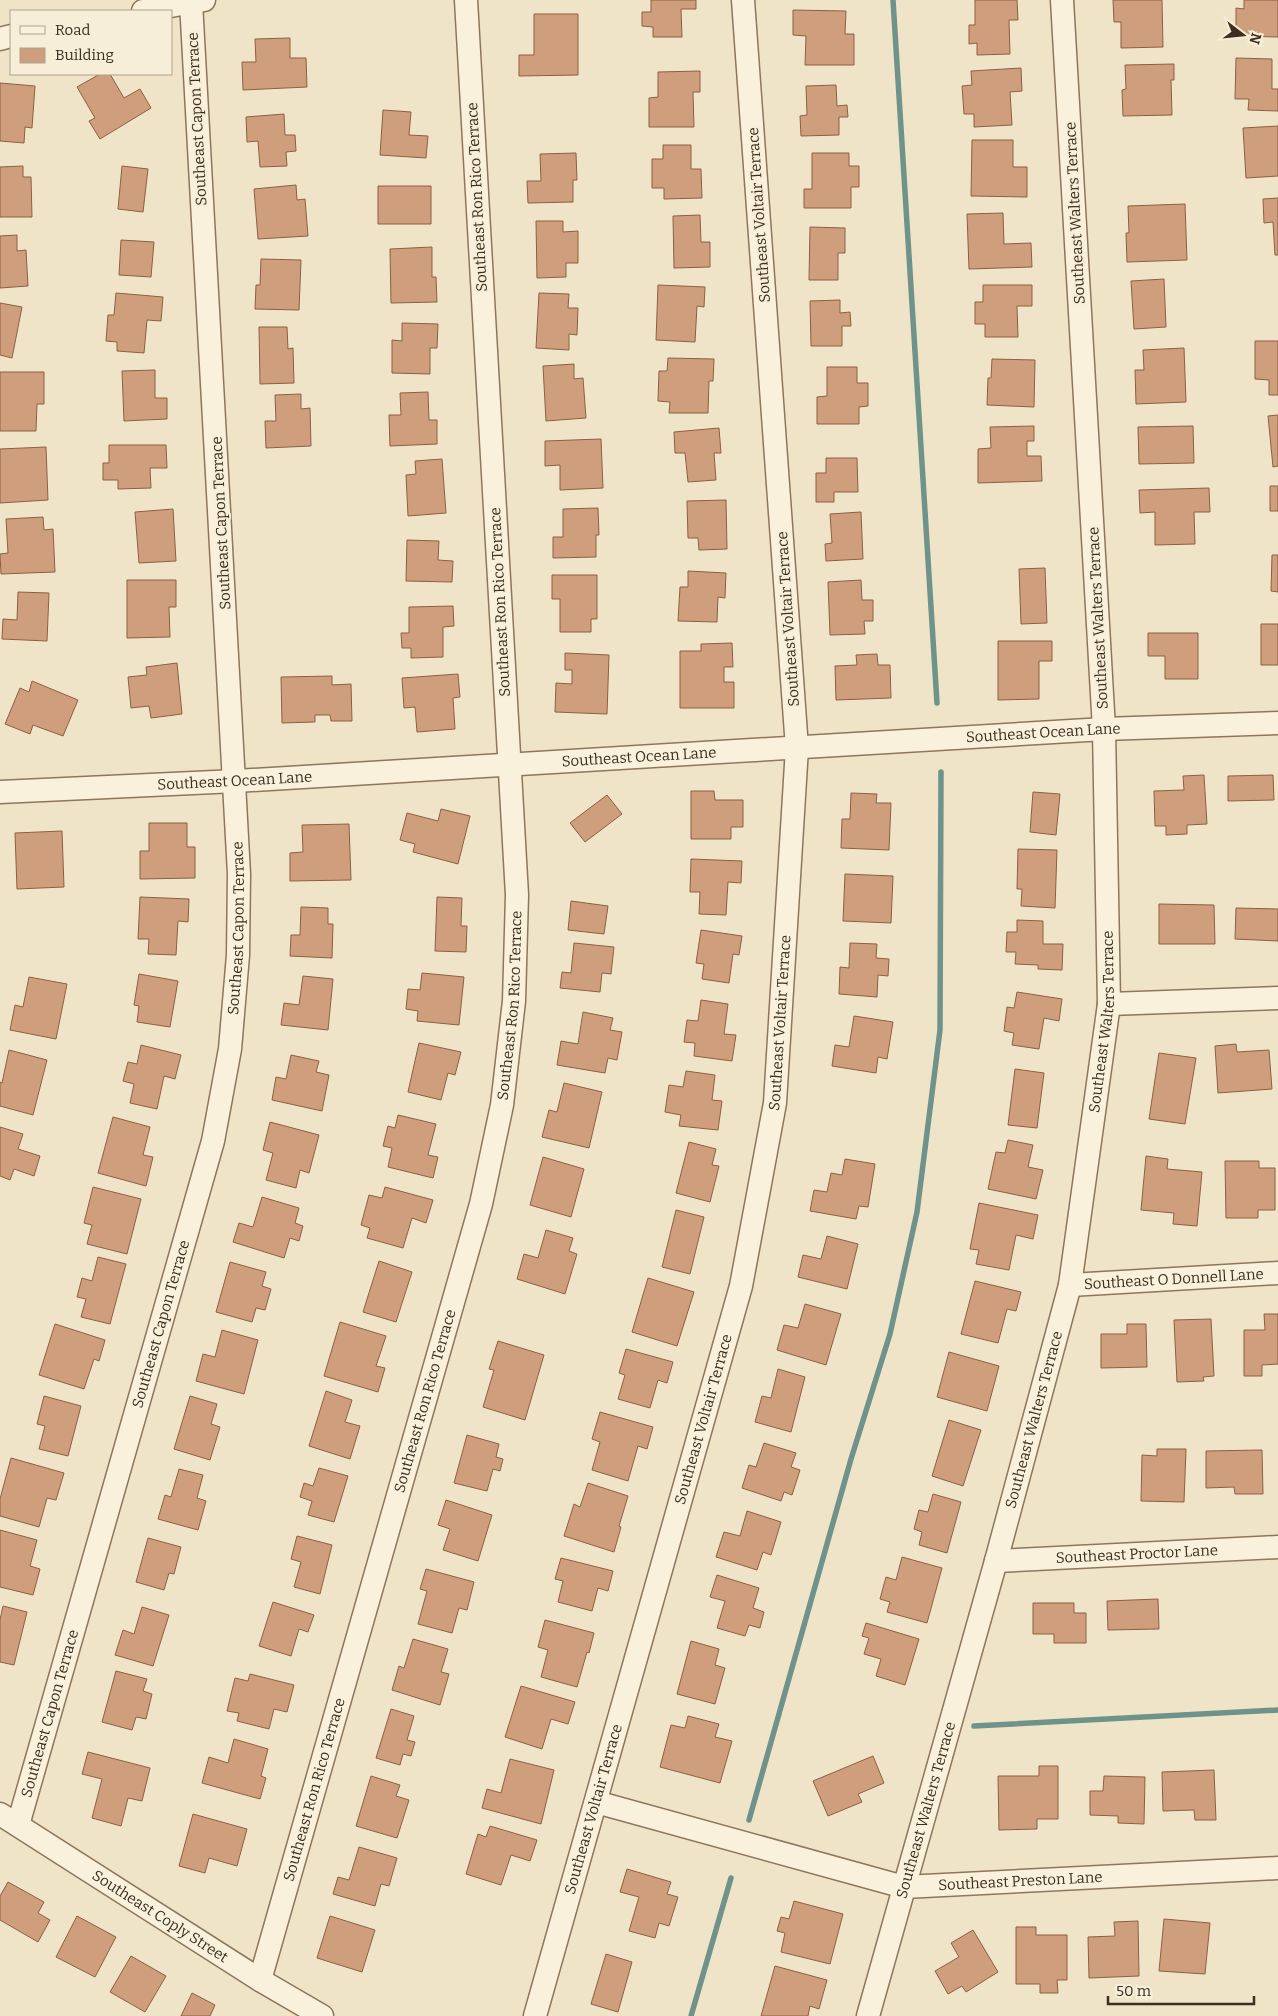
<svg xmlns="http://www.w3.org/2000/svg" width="1278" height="2016" viewBox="0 0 1278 2016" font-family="Bitter,serif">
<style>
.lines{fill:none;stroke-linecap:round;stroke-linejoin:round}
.stream{stroke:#6f938a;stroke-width:5.5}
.building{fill:#cf9f7d;stroke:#8d5f41}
.minor-casing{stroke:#8d765c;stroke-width:25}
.minor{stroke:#faf1dc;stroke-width:22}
.labels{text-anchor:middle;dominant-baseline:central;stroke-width:4;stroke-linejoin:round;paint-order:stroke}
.street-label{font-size:15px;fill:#3d2e20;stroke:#f7eed8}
</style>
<rect width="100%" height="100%" fill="#f0e4c8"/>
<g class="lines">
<path class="stream" d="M893 0 937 703
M974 1726 1278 1710
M749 1820 851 1459 890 1334 917 1212 940 1030 941 772
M691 2016 731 1878"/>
</g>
<path class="building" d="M651 0H696V9H681L682 37H653V27L642 26V12H651Z
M975 0H1017L1018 20H1009L1010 54 977 55V43L969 44V25H975Z
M1113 0H1162L1163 47 1121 48V22H1114Z
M1244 0H1278V37L1236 36V8L1244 9Z
M793 10 846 11 845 34H854V65H805L806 36 793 35Z
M534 14H578V75L519 76V55H534Z
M290 38V58H306L307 87 243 90 242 62H256L255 39Z
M1236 58 1272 59V89H1278V111L1248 110 1249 99H1235Z
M1174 64V80H1171L1172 115 1123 116 1122 90 1126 89 1125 65Z
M1021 68 1022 91 1010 92 1012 125 974 127V114H964L962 86 972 85 971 71Z
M700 71V92H693L694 127H649V98L658 97V72Z
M100 74H110L124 98 140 89 151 108 100 139 89 121 95 118 77 87Z
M0 83 35 86 32 128 25 127 24 143 0 141Z
M836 85 837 106 847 105 848 117H839V135L801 136 800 116 807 115 806 86Z
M383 110 411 112 409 135 428 136 426 158 380 155Z
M284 114 285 135H295L296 151 286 152 287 166 260 167 258 141 247 142 246 117Z
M1278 126V176L1246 178 1243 128Z
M972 140H1013V167H1027V197L971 196Z
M663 145H691V169H701L702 198 664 199V188H652V159H663Z
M576 153 577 180H573V202L528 203 527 181H541L540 154Z
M812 153H849V166H859V187H851V208H804V189H812Z
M23 166V177H31L32 217H0V167Z
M122 166 148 169 143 212 118 209Z
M296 185 297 200 305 199 308 236 258 239 254 189Z
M378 186H431V224H378Z
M1278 198V255H1275L1273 222 1264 223 1263 199Z
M1185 204 1187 260 1127 262 1126 233H1129L1128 206Z
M1003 213 1004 244 1031 243 1032 267 969 269 967 214Z
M700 215 701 242H710V267L674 268 673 216Z
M536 221H563V232L578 231V263H566V277L537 278Z
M810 227 845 228V253H838V280H809Z
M17 235V251L26 250 28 286 0 288V236Z
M121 240 154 242 151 277 119 275Z
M432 247V277H436L437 302 391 303 390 249Z
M261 259 301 260 299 310 255 309 256 285H260Z
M1164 279 1166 327 1134 329 1131 281Z
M658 285 705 287 704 307 697 306 695 342 656 340Z
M983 285H1032V306H1017L1018 337H985V324H975V302H983Z
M116 293 163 297 161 321 147 320 144 353 117 351V342L106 341 108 315H114Z
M539 293 569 294 568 308H578L577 335 569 334V350L536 348Z
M840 300V313L850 312 851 326H842V346H811L810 301Z
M0 303 22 307 12 358 0 355Z
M402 323 438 324 437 348H430V374L392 373V340L402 341Z
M259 327H287L288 349 293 348 294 383 260 384Z
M1255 341H1278V395H1269V380L1255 379Z
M1184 348 1186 402 1136 404 1135 370H1144L1143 350Z
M668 358 714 359 713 381H709L708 413H669L670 402 658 401 659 371H667Z
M992 359 1035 360 1034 407 987 405 988 378H991Z
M574 364V379L583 378 586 418 546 421 543 366Z
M827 367H857V383H868V406L859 407V424H817V397L827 396Z
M155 370V398H167V419L124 421 122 371Z
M0 372H44V404H37L36 431H0Z
M428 392 429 420H437V444L390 446 389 415H401L400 393Z
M301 394V409L310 408 311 446 266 448 265 421H276L275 395Z
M1278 415V466L1273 467 1268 416Z
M1034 426V441H1027V456H1041L1042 481 978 483V449L991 448 990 427Z
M1193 426 1194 463 1139 464 1138 427Z
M719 428 721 453H714L716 480 688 482 685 453H675L674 432Z
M601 439 603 488 560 490V465L545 466V441Z
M109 445H166L167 468H150L151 488 118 489V480H103V463H109Z
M46 447 48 500 0 503V449Z
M826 458H857L858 492H834V502H816V473H826Z
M442 459 446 513 408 516 406 475 416 474 415 461Z
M1270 486H1278V511H1270Z
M1209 488 1210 512H1194L1195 544 1155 545V512L1140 513 1139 490Z
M726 500 727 549 699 550 698 538H688L687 501Z
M598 508 599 535H596V557L553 558V537H563V509Z
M173 509 176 561 139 563 135 512Z
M861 512 863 559 826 561 825 544 832 543 830 514Z
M43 517 44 530 53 529 55 572 1 574 0 554 8 553 6 519Z
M407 540 439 541 438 560 453 561 452 582 406 581Z
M1272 555H1278V592L1271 591Z
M1045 568 1047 623 1021 624 1019 569Z
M688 571 726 573 725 598 718 597 717 622 678 621 680 587H688Z
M552 575H597V619H591V632H560V599H552Z
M127 580H176V607H169L170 637 127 638Z
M861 580 862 600H873V621H864L865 634 830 635 828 582Z
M18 592 49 593 47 641 2 639 3 619 17 620Z
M453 606 454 626 443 627V657L411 658V648H402L401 633H409V607Z
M1261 624H1278V665H1261Z
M1148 633H1198V679H1165V656H1148Z
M998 641H1052V661H1039V699L998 700Z
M732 643 733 667H724V682H734V708H680V651H701V644Z
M565 653 609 655 607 714 555 712 556 683 572 684V670H565Z
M877 654 878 665H890L891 698 836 700 835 666 857 665 856 655Z
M177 663 182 714 151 718 149 706 131 708 128 677 147 675 146 667Z
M458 674 460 697 453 698 455 729 417 732 415 707 404 708 402 678Z
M332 676V685L351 684 352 721H331L330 715H315V722L282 723 281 677Z
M32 681 78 700 63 736 33 725 30 734 5 724 20 688 29 692Z
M1204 775 1207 824 1187 825V834L1166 835V826H1155L1154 791 1184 790 1183 776Z
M1273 775 1274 800 1228 801V776Z
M691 791H714L715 800H743V827H731V839H691Z
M1033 792 1060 794 1056 835 1030 832Z
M851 793 877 794 876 803H891L889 850 841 848 842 819H850Z
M607 795 622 814 585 842 570 823Z
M441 809 470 816 458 864 413 852 415 844 400 840 407 813 438 821Z
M149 823H187V847H195V878L140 879V851H149Z
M349 824 351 880 290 881V853L303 852 302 825Z
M62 831 64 887 17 889 15 833Z
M1018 849 1057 850 1055 908 1021 906 1022 889H1017Z
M691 859 742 861 741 883 728 882 726 915 699 914 700 892H690Z
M845 874 893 876 891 923 843 921Z
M140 897 189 899 188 922 178 921 176 955 148 954 149 939H138Z
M437 897 462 898 461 926H467L466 952 435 951Z
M571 901 608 906 604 934 568 930Z
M1159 904 1214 905 1215 944H1159Z
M301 907 328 908V924H333L332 958 290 956 291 935H300Z
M1236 908 1278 909V941L1235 939Z
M1017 920 1043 921V944H1063L1062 970 1038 969V965L1015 964 1016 952H1006L1007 932H1017Z
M701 930 742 936 739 955 733 954 729 983 702 979 704 964 696 963Z
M574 943 614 947 611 974 602 973 600 992 560 988 562 972 571 973Z
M850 943 877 944 876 958 889 959 888 976 878 975 877 997 839 994 840 967 849 968Z
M422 973 464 977 459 1025 417 1021 418 1011 406 1009 408 989 420 990Z
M139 974 178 981 170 1027 137 1022 139 1006 134 1005Z
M303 976 333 979 328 1030 281 1025 284 1003 299 1005Z
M29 977 67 984 56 1039 10 1030 15 1005 23 1007Z
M1017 992 1062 999 1059 1021 1044 1018 1039 1049 1012 1045 1014 1033 1004 1031 1007 1007 1014 1008Z
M701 1000 728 1004 724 1034 736 1035 732 1061 694 1056 695 1043 684 1042 687 1020 698 1021Z
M583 1012 613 1018 610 1030 622 1032 617 1060 608 1058 605 1073 557 1065 561 1041 578 1044Z
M854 1016 893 1022 887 1059 878 1057 876 1073 832 1066 835 1045 849 1047Z
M419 1043 461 1052 455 1075 448 1073 441 1100 408 1092Z
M1236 1044 1237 1052 1269 1050 1272 1089 1218 1093 1215 1046Z
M141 1045 181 1055 175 1079 164 1076 157 1109 130 1103 134 1084 123 1081 128 1062 137 1064Z
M9 1050 47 1060 33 1115 0 1106V1082L2 1083Z
M1159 1053 1196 1058 1185 1124 1149 1119Z
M291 1055 319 1061 316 1072 329 1075 322 1111 272 1100 276 1077 286 1079Z
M1015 1069 1044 1073 1037 1128 1008 1125Z
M686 1071 715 1075 712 1100 722 1101 718 1130 679 1126 681 1115 665 1112 669 1085 683 1087Z
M564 1083 602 1092 589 1148 542 1137 549 1110 557 1112Z
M398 1115 436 1124 428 1155 438 1157 433 1178 388 1167 392 1148 383 1146 388 1126 395 1128Z
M113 1117 150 1127 143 1155 153 1157 146 1186 98 1173Z
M270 1122 319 1135 309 1173 300 1170 296 1188 266 1180 273 1153 263 1150Z
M0 1127 23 1134 18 1149 40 1156 34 1176 14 1169 10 1180 0 1176Z
M1008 1140 1033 1145 1028 1167 1043 1170 1036 1199 988 1189 996 1152 1005 1153Z
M689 1142 716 1149 712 1165 719 1166 710 1202 676 1193Z
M1146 1156 1168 1159 1167 1169 1202 1172 1197 1226 1173 1224 1174 1213 1141 1210Z
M543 1157 584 1169 571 1217 530 1205Z
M845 1159 875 1164 868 1207 859 1206 856 1219 810 1211 814 1190 827 1192 831 1173 842 1175Z
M1225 1161H1259V1168H1275V1210H1258V1218H1226Z
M93 1187 141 1199 127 1254 87 1244 92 1225 84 1223Z
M385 1187 433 1200 426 1223 412 1218 403 1248 367 1238 370 1228 361 1225 369 1195 382 1198Z
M262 1197 299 1208 295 1223 303 1226 299 1241 290 1238 284 1258 233 1242 239 1223 253 1227Z
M979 1203 1038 1215 1033 1239 1016 1235 1009 1270 976 1264 979 1250 970 1249Z
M676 1210 704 1217 690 1274 662 1267Z
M546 1230 573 1238 569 1251 577 1254 565 1294 517 1279 524 1254 538 1258Z
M827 1236 858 1244 847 1289 798 1277 803 1255 821 1259Z
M98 1257 126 1264 110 1324 81 1317 86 1299 77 1297 82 1278 92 1281Z
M379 1261 412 1272 396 1322 363 1312Z
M230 1262 266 1272 262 1286 271 1289 265 1310 256 1308 252 1322 216 1312Z
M648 1278 694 1292 677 1346 632 1332Z
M975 1281 1021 1292 1016 1311 1007 1309 998 1343 961 1334Z
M805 1304 841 1314 826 1365 777 1350 784 1325 798 1328Z
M1264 1314H1278V1364L1262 1365V1376H1244V1330H1265Z
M1211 1319 1214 1376 1203 1377 1204 1381 1177 1382 1174 1320Z
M340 1322 386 1336 376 1366 385 1368 378 1392 324 1376Z
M55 1324 105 1340 99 1361 94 1359 84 1389 39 1375Z
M1127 1324H1146L1147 1367 1101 1368V1334H1127Z
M222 1330 258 1340 244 1394 196 1381 203 1354 215 1357Z
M498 1341 544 1355 525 1420 483 1407 494 1370 489 1369Z
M626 1349 673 1362 667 1383 658 1380 650 1408 618 1399 625 1375 619 1373Z
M949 1352 999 1366 987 1411 937 1397Z
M778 1369 805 1377 791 1432 755 1422 762 1396 771 1398Z
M326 1391 352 1400 345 1422 360 1426 350 1459 309 1446Z
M44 1396 81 1406 68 1456 39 1449 45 1426 37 1424Z
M190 1396 217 1404 211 1424 220 1427 210 1460 174 1449Z
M600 1412 653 1427 647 1449 638 1446 628 1481 592 1470 600 1442 592 1439Z
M949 1420 981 1430 963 1486 932 1476Z
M467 1435 499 1444 496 1457 503 1459 500 1471 493 1469 487 1491 454 1483Z
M764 1443 796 1453 791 1467 800 1470 792 1495 784 1492 781 1501 742 1488 749 1465 756 1467Z
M1157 1449H1186L1184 1502 1141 1501 1142 1455 1157 1456Z
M1262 1450 1263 1494H1235L1234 1487 1206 1488V1451Z
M11 1458 64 1473 56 1500 47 1498 39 1527 0 1516V1499Z
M319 1468 348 1476 334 1522 308 1515 312 1501 300 1497 304 1483 313 1486Z
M179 1469 203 1475 197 1498 206 1501 198 1530 158 1519 165 1495 171 1497Z
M588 1483 628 1496 619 1526 621 1527 614 1552 564 1536 574 1504 580 1507Z
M933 1494 961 1502 947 1553 919 1545 922 1532 914 1529 919 1510 928 1512Z
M446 1500 492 1515 478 1561 443 1550 450 1529 438 1525Z
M747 1511 781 1522 771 1555 763 1552 757 1570 716 1557 724 1532 740 1536Z
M0 1530 37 1540 30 1566 40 1569 33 1595 0 1587Z
M297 1536 332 1545 320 1594 294 1587 301 1562 291 1559Z
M148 1538 181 1547 174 1574 169 1573 164 1590 136 1582Z
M902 1557 942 1568 927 1623 887 1612 890 1602 880 1599 886 1577 896 1580Z
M561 1558 613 1571 608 1591 598 1588 592 1611 558 1602 563 1581 555 1579Z
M426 1569 474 1582 467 1610 459 1608 452 1633 418 1624 427 1591 420 1589Z
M717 1575 759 1588 753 1608 764 1612 760 1628 749 1625 745 1636 717 1628 725 1601 710 1597Z
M1158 1599 1159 1629 1108 1630 1107 1601Z
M273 1602 314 1615 308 1632 299 1629 291 1656 259 1646Z
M1033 1603H1074V1613H1086V1643H1054V1634H1033Z
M3 1606 27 1612 14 1665 0 1662V1620Z
M142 1607 169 1615 153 1666 115 1655 123 1630 134 1634Z
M545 1620 594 1633 589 1653 587 1652 577 1687 541 1677 548 1650 538 1647Z
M866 1623 919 1639 905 1685 876 1676 881 1659 864 1654 869 1638 862 1636Z
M413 1639 448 1649 441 1672 449 1674 440 1705 392 1690 399 1666 404 1668Z
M691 1641 719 1649 715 1665 725 1668 715 1704 677 1694Z
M116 1671 147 1679 143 1691 152 1694 146 1719 136 1717 132 1730 102 1722Z
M250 1674 294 1685 287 1712 274 1709 269 1729 237 1721 239 1713 227 1711 235 1678 248 1681Z
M521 1686 575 1702 568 1724 551 1719 542 1749 505 1737Z
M391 1709 414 1716 407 1740 415 1742 411 1756 403 1754 400 1765 376 1758Z
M688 1716 719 1724 715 1737 732 1741 720 1783 660 1767 671 1725 685 1728Z
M234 1739 268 1749 261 1776 266 1778 260 1799 202 1783 209 1757 228 1763Z
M88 1752 150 1768 142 1801 128 1798 121 1826 92 1818 102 1779 82 1774Z
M873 1756 884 1783 858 1794 862 1802 828 1816 813 1781Z
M510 1759 554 1770 541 1824 482 1808 487 1789 501 1793Z
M1039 1766H1058V1819H1037V1829L999 1830 998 1776H1039Z
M1214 1770 1216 1820H1195L1194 1810 1163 1811 1162 1772Z
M371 1776 400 1785 396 1796 409 1800 397 1838 356 1826Z
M1104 1776 1145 1777 1144 1824 1118 1823V1816L1090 1815V1791H1103Z
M193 1814 247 1829 237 1866 209 1858 205 1873 179 1866Z
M490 1826 537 1840 530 1861 511 1855 501 1885 466 1874 478 1834 486 1837Z
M359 1847 397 1858 389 1886 381 1884 375 1906 333 1894 338 1877 349 1880Z
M627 1869 671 1882 667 1894 678 1897 669 1926 659 1923 655 1938 629 1931 639 1897 620 1892Z
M8 1882 44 1902 38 1913 50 1920 38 1942 0 1920V1896Z
M794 1901 843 1914 830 1964 781 1952 785 1933 777 1931 781 1917 789 1919Z
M77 1916 116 1937 95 1977 56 1957Z
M330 1916 375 1930 362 1972 317 1958Z
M1164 1919 1210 1923 1205 1974 1159 1971Z
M1138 1921 1139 1976 1089 1978 1088 1937 1115 1936 1114 1922Z
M1016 1927H1036V1935H1067V1980H1057L1058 1993H1040V1984H1016Z
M973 1930 998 1972 966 1992 962 1986 948 1994 935 1971 959 1957 951 1943Z
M606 1954 632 1962 618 2012 591 2004Z
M131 1956 166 1976 145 2012 110 1992Z
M775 1966 827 1980 819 2009 810 2006 808 2016H761Z
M192 1993 215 2005 210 2016H181Z"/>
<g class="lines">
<g class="minor-casing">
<g id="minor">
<path d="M143 11 204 0"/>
<path d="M0 39 11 36"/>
<path id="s1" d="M0 792 236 781 1104 729 1278 723"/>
<path d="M1109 1004 1278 998"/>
<path id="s2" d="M1070 1285 1278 1273"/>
<path id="s3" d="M996 1561 1278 1547"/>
<path id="s4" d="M596 1802 904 1887 1278 1868"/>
<path id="s5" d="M0 1814 260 1980 322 2016"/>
<path id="s6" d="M18 1825 213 1141 230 1049 238 955 239 874 191 2"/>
<path id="s7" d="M260 1980 481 1204 502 1105 514 1001 517 895 466 0"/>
<path id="s8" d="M535 2016 741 1286 775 1103 797 748 743 0"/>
<path id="s9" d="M868 2016 996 1561 1070 1285 1109 1004 1104 729 1062 0"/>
</g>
</g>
<use href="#minor" class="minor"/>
</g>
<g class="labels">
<g class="street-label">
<text transform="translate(197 119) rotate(-93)">Southeast Capon Terrace</text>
<text transform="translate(477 197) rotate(-93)">Southeast Ron Rico Terrace</text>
<text transform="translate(1075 213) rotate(-93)">Southeast Walters Terrace</text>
<text transform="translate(759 215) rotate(-94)">Southeast Voltair Terrace</text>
<text transform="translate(221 523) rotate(-93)">Southeast Capon Terrace</text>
<text transform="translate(500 602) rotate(-93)">Southeast Ron Rico Terrace</text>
<text transform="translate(1098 618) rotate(-93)">Southeast Walters Terrace</text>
<text transform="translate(788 619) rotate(-94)">Southeast Voltair Terrace</text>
<text stroke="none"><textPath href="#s1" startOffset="1045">Southeast Ocean Lane</textPath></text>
<text stroke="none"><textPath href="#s1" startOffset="640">Southeast Ocean Lane</textPath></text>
<text stroke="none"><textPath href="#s1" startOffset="235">Southeast Ocean Lane</textPath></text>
<text stroke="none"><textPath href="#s6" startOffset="926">Southeast Capon Terrace</textPath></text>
<text stroke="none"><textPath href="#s7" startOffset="1008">Southeast Ron Rico Terrace</textPath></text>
<text stroke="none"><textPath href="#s9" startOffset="1024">Southeast Walters Terrace</textPath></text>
<text stroke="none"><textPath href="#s8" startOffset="1025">Southeast Voltair Terrace</textPath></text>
<text stroke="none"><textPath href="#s2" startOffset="104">Southeast O Donnell Lane</textPath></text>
<text stroke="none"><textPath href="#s6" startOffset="521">Southeast Capon Terrace</textPath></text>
<text stroke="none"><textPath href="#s7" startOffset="602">Southeast Ron Rico Terrace</textPath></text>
<text stroke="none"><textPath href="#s8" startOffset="620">Southeast Voltair Terrace</textPath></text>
<text stroke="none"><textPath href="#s9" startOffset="619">Southeast Walters Terrace</textPath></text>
<text stroke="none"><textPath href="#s3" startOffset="141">Southeast Proctor Lane</textPath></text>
<text stroke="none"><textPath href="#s6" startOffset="116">Southeast Capon Terrace</textPath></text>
<text stroke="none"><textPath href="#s7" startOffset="198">Southeast Ron Rico Terrace</textPath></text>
<text stroke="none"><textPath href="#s8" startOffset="215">Southeast Voltair Terrace</textPath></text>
<text stroke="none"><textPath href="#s9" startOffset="214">Southeast Walters Terrace</textPath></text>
<text stroke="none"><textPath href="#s4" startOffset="436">Southeast Preston Lane</textPath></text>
<text stroke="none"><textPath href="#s5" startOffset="190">Southeast Coply Street</textPath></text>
</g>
</g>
<rect x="10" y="10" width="162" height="65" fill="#f7eed8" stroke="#ada18e"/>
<rect x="20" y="26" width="25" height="8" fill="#faf1dc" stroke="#ada18e"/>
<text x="55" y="35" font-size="15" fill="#3d2e20">Road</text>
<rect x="20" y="48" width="25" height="15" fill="#cf9f7d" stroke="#ada18e"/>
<text x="55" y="60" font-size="15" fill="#3d2e20">Building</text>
<g transform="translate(1243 35) rotate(106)" stroke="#f7eed8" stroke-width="4" paint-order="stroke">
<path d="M0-4L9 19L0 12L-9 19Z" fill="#3d2e20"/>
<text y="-8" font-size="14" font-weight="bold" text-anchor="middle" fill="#3d2e20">N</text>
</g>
<path d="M1108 1996v8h146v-8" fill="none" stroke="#3d2e20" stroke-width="2.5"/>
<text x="1116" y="1996" font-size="15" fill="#3d2e20" stroke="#f7eed8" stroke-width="4" paint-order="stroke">50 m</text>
</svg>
